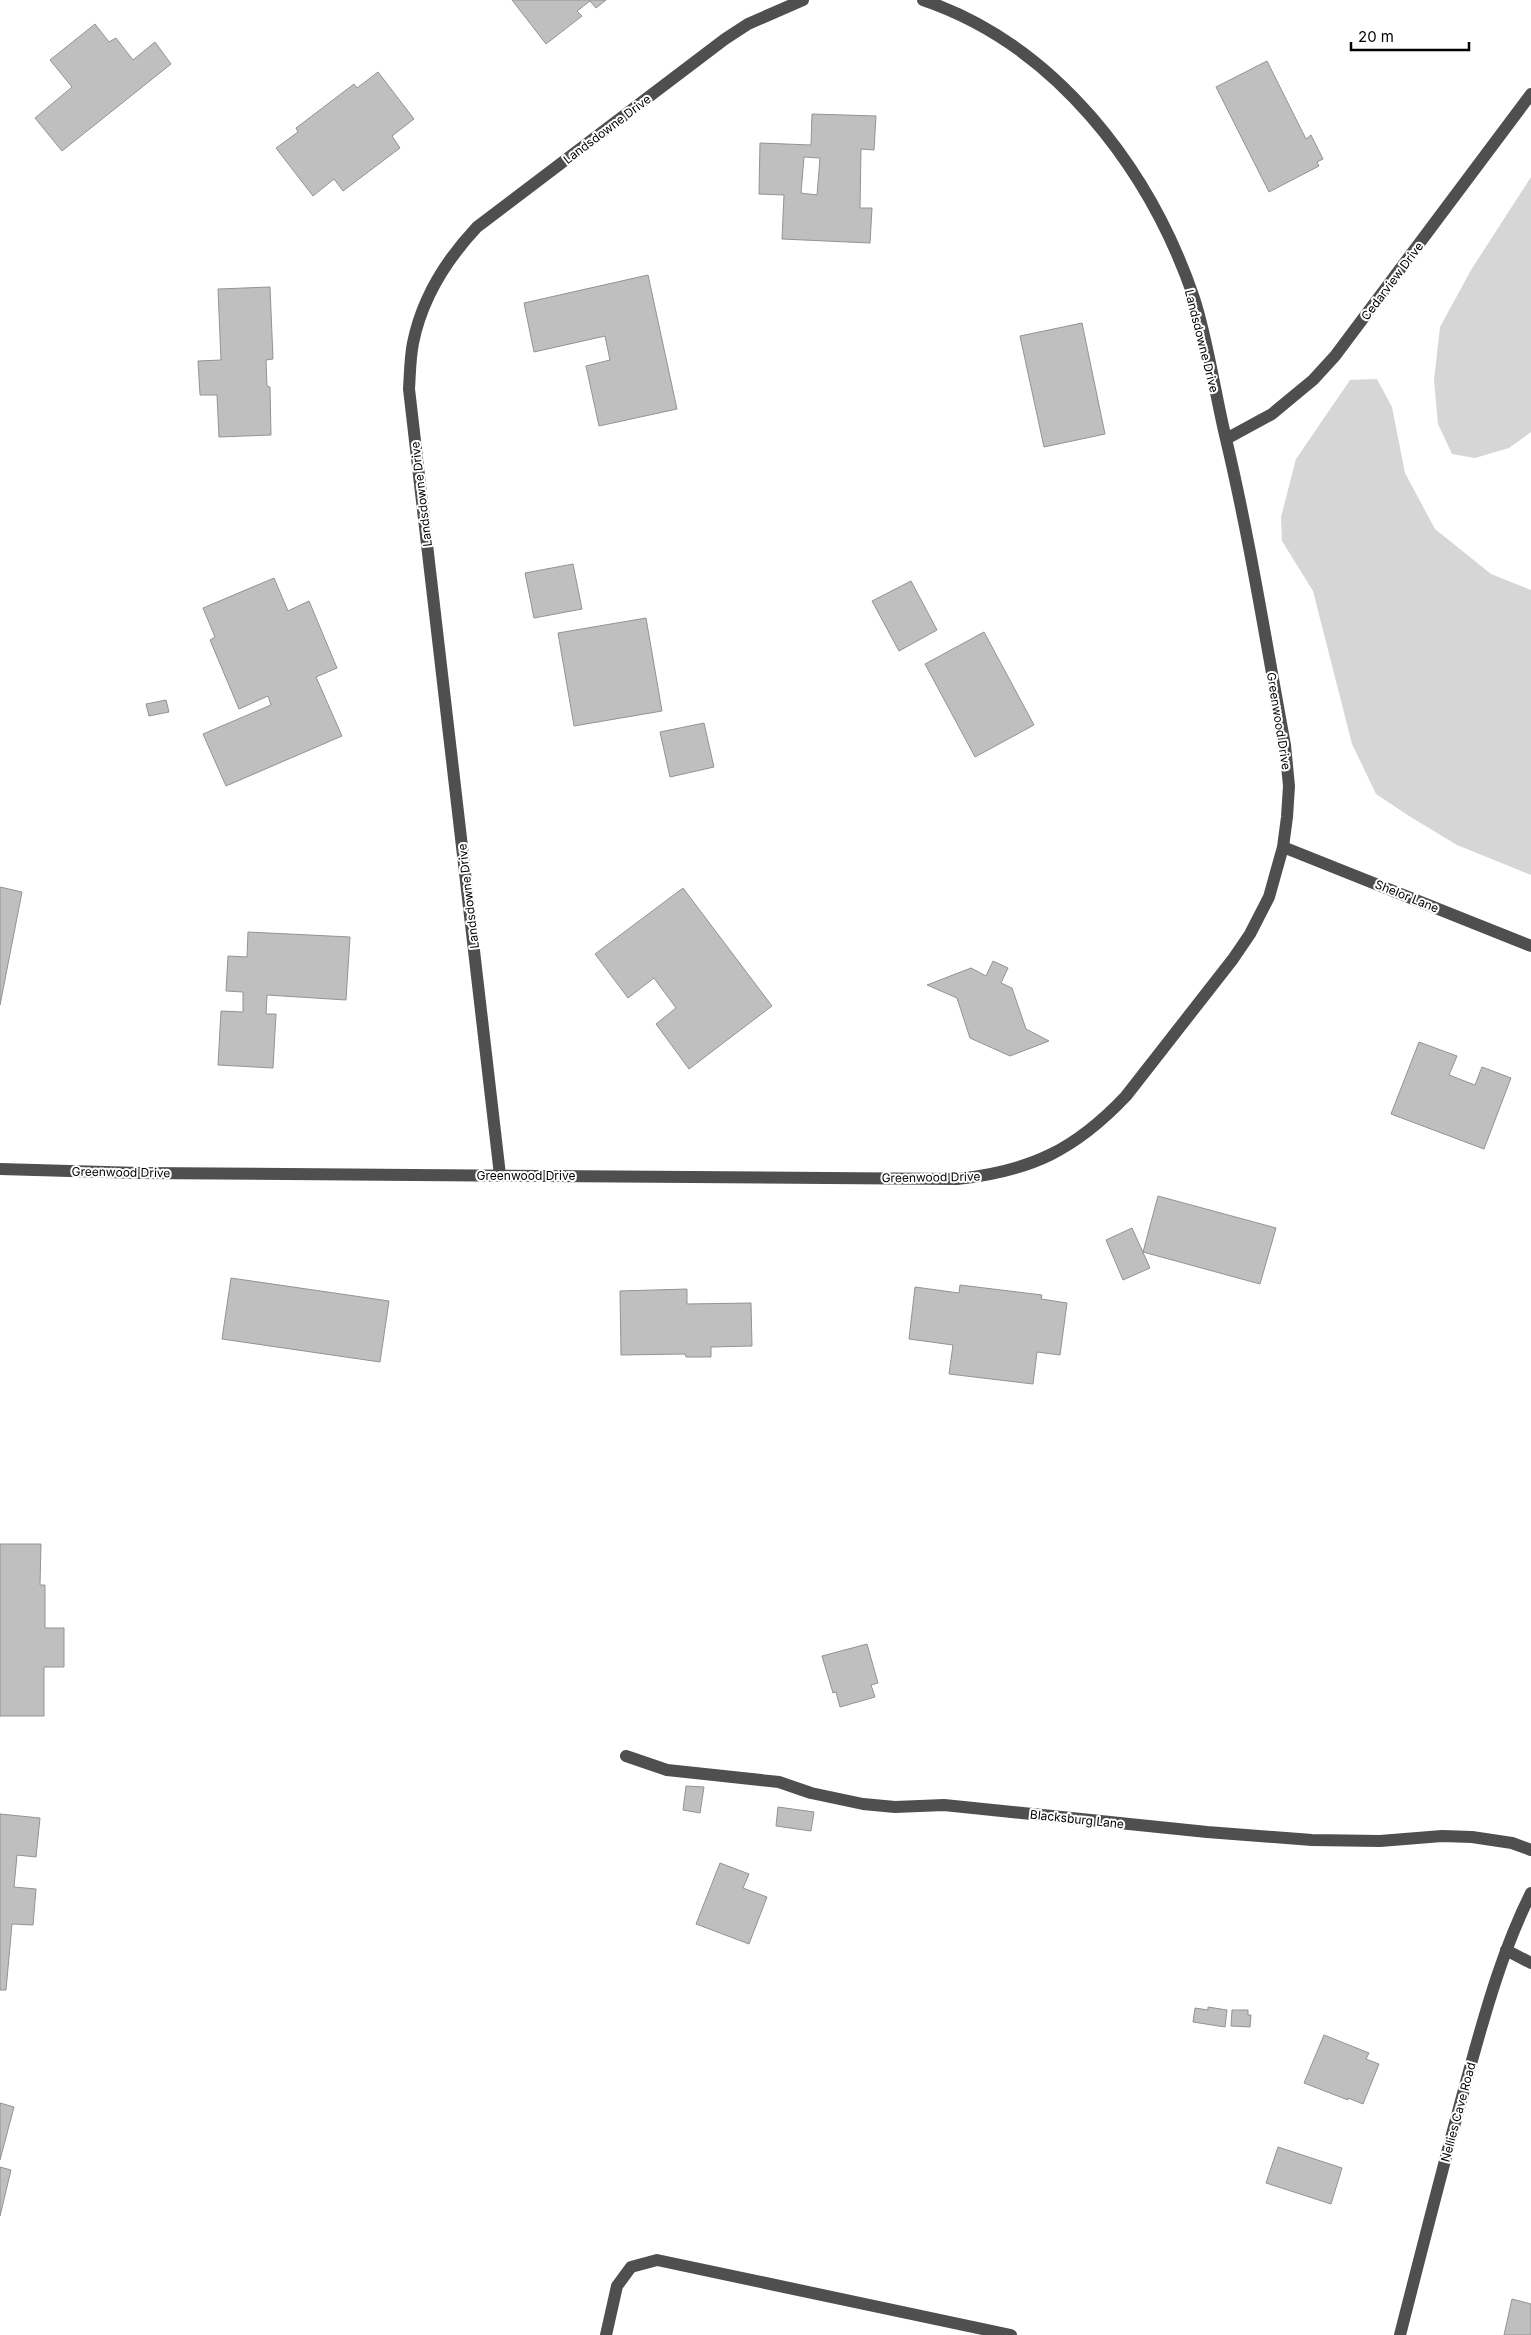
<svg xmlns="http://www.w3.org/2000/svg" width="1531" height="2335" viewBox="0 0 1531 2335" font-family="Inter,sans-serif">
<style>
.green{fill:#d6d6d6}
.building{fill:#bfbfbf;stroke:#939393;fill-rule:evenodd}
.lines{fill:none;stroke-linecap:round;stroke-linejoin:round}
.minor{stroke:#4f4f4f;stroke-width:12}
.labels{text-anchor:middle;dominant-baseline:central;stroke-width:4;stroke-linejoin:round;paint-order:stroke}
.street-label{font-size:12px;fill:#000;stroke:#fff}
</style>
<rect width="100%" height="100%" fill="#fff"/>
<path class="green" d="M1531 177V432L1509 448 1475 458 1452 454 1438 424 1434 380 1440 327 1471 270Z
M1377 379 1392 407 1405 473 1435 529 1491 574 1531 590V875L1457 845 1409 816 1376 794 1352 744 1313 591 1282 541 1281 517 1296 459 1350 380Z"/>
<path class="building" d="M512 0H606L596 8 590 1 577 11 582 16 546 44Z
M95 24 109 42 116 38 133 60 155 42 171 64 62 151 35 118 72 87 50 60Z
M1267 61 1306 139 1311 135 1323 159 1317 162 1319 166 1269 192 1216 87Z
M378 72 414 119 392 136 400 148 343 191 334 179 313 196 276 148 298 132 296 128 354 84 357 88Z
M812 114 876 116 874 150 861 149 860 208H872L870 243 782 239 784 195 759 194 760 143 811 145ZM804 157 820 158 817 195 801 193Z
M648 275 677 409 599 426 586 366 610 360 605 336 534 352 524 303Z
M270 287 273 359 266 360 267 386 270 387 271 435 219 437 217 395H200L198 361 221 360 218 289Z
M1082 323 1105 434 1044 447 1020 336Z
M573 564 582 609 534 618 525 573Z
M274 578 288 611 309 601 337 668 316 677 342 736 226 786 203 734 271 705 268 696 239 709 210 640 215 637 203 608Z
M911 581 937 630 899 651 872 601Z
M646 618 662 711 574 726 558 633Z
M984 632 1034 725 975 757 925 664Z
M166 700 169 712 149 716 146 704Z
M704 723 714 767 670 777 660 732Z
M0 887 22 892 0 1005Z
M683 888 772 1006 689 1069 656 1024 676 1008 654 978 628 998 595 954Z
M248 932 350 937 346 1000 267 995 266 1014H276L273 1068 218 1065 221 1011 243 1012V992L226 991 228 956 247 957Z
M993 961 1008 968 1001 983 1012 988 1026 1029 1049 1041 1010 1056 970 1038 957 998 927 985 971 968 986 976Z
M1419 1042 1457 1056 1449 1075 1475 1085 1482 1067 1511 1078 1484 1149 1391 1114Z
M1158 1196 1276 1228 1260 1284 1143 1252Z
M1132 1228 1150 1268 1123 1280 1106 1240Z
M231 1278 389 1301 380 1362 222 1339Z
M960 1285 1042 1295 1041 1299 1067 1303 1060 1355 1037 1352 1033 1384 949 1374 953 1345 909 1339 915 1287 959 1293Z
M687 1289V1304L751 1303 752 1346 711 1347V1357H686L685 1354 621 1355 620 1291Z
M0 1544H41L40 1585H45V1628H64V1667H44V1716H0Z
M867 1644 878 1683 871 1685 875 1697 840 1707 836 1692 833 1693 822 1656Z
M686 1786 704 1787 700 1813 683 1810Z
M778 1807 814 1812 811 1831 776 1826Z
M0 1814 40 1818 36 1857 17 1855 14 1887 36 1889 33 1925 12 1924 6 1990H0Z
M720 1863 749 1874 743 1888 767 1897 749 1944 696 1924Z
M1208 2007 1227 2010 1225 2027 1193 2022 1195 2008 1208 2010Z
M1232 2010H1248V2015H1251L1250 2027 1231 2026Z
M1324 2035 1369 2053 1366 2059 1379 2064 1363 2104 1348 2098V2100L1304 2083Z
M0 2103 14 2107 0 2160Z
M1278 2147 1342 2168 1331 2204 1266 2183Z
M0 2167 11 2170 0 2216Z
M1512 2299 1531 2304V2335H1504Z"/>
<g class="lines">
<path class="minor" d="M1226 439 1272 414 1313 380 1335 356 1531 94
M1283 847 1531 946
M0 1169 140 1173 957 1179C1031 1171 1075 1150 1126 1096L1233 959 1250 934 1269 897 1283 847 1287 817 1289 786 1285 745C1266 643 1250 540 1226 439 1215 394 1208 341 1194 298 1150 169 1056 45 923 0
M500 1175 409 389C410 374 410 358 413 343 422 298 446 260 477 227L725 39 748 24 803 0
M626 1756 667 1770 779 1782 811 1793 863 1804 895 1807 944 1805 1207 1832 1312 1840 1380 1841 1442 1836 1472 1837 1512 1843 1531 1850
M1506 1950 1531 1963
M606 2335 617 2286 631 2267 657 2260 1011 2335
M1400 2335C1423 2245 1446 2154 1471 2064 1487 2006 1504 1947 1531 1893"/>
</g>
<g class="labels">
<g class="street-label">
<text transform="translate(607 129) rotate(-37)">Landsdowne Drive</text>
<text transform="translate(1392 281) rotate(-53)">Cedarview Drive</text>
<text transform="translate(1202 341) rotate(76)">Landsdowne Drive</text>
<text transform="translate(421 494) rotate(-97)">Landsdowne Drive</text>
<text transform="translate(1279 721) rotate(81)">Greenwood Drive</text>
<text transform="translate(468 896) rotate(-97)">Landsdowne Drive</text>
<text transform="translate(1407 896) rotate(22)">Shelor Lane</text>
<text transform="translate(121 1172) rotate(1)">Greenwood Drive</text>
<text x="526" y="1175">Greenwood Drive</text>
<text transform="translate(931 1177) rotate(-1)">Greenwood Drive</text>
<text transform="translate(1077 1819) rotate(6)">Blacksburg Lane</text>
<text transform="translate(1458 2112) rotate(-75)">Nellies Cave Road</text>
</g>
</g>
<path d="M1351 42v8h118v-8" fill="none" stroke="#000000" stroke-width="2.5"/>
<text x="1358" y="42" font-size="15" fill="#000000" stroke="#ffffff" stroke-width="4" paint-order="stroke">20 m</text>
</svg>
